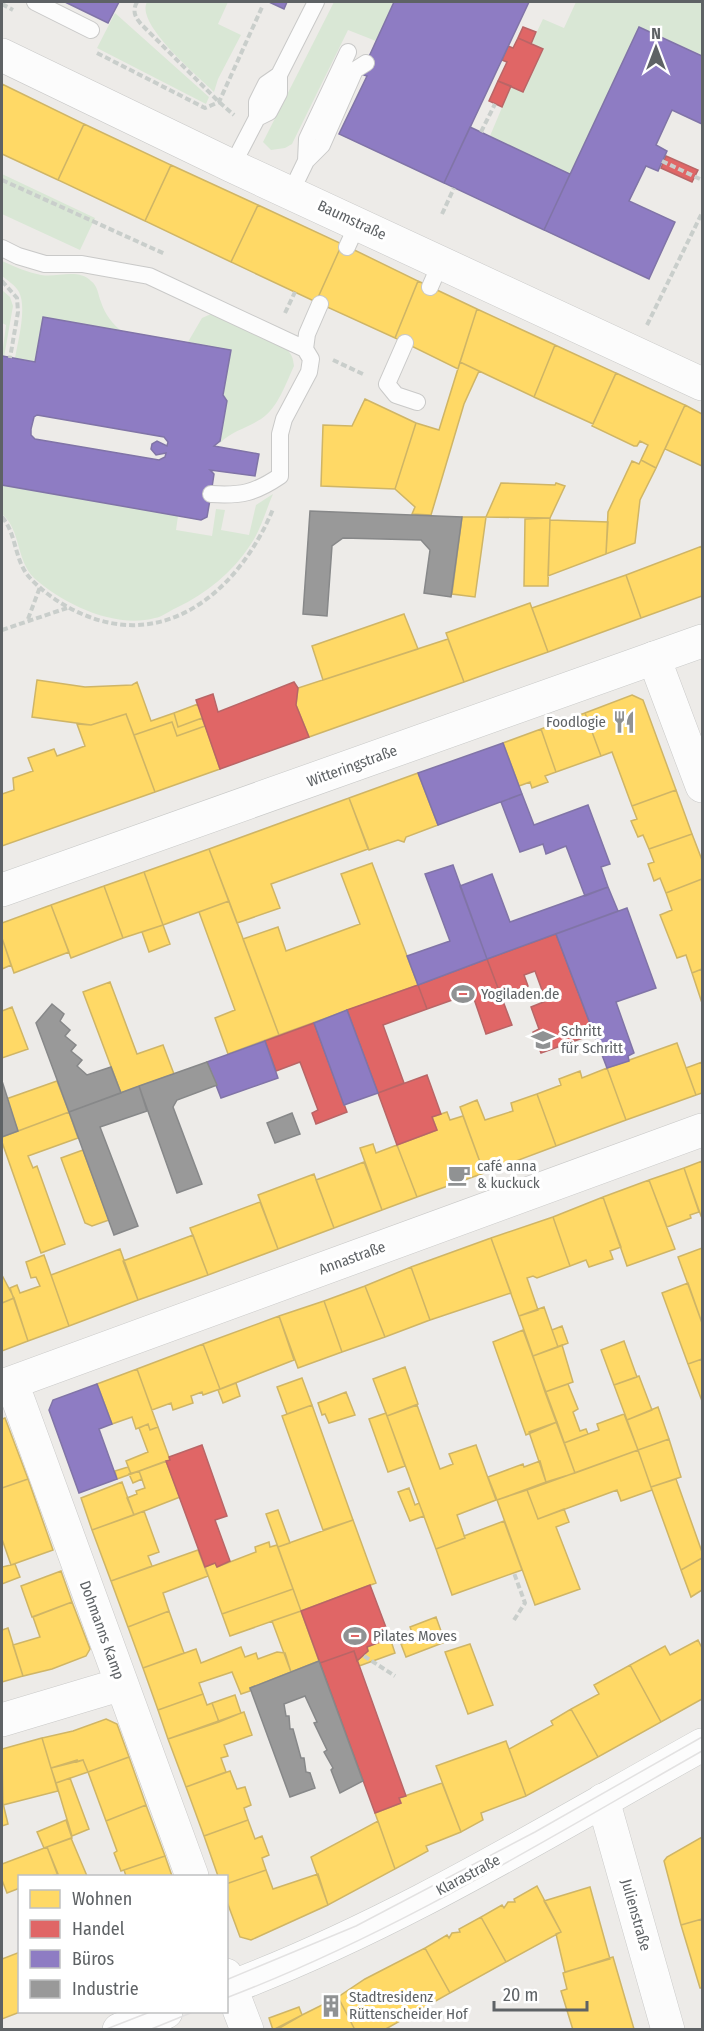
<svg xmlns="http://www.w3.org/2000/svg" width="704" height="2031" viewBox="0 0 704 2031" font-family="'Fira Sans Condensed',sans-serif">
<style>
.green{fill:#d9e7d5}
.homes{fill:#ffd966;stroke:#cfb566;stroke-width:1.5}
.shops{fill:#e06666;stroke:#b96566;stroke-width:1.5}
.offices{fill:#8e7cc3;stroke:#8074a7;stroke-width:1.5;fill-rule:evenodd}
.industry{fill:#999;stroke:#878889;stroke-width:1.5}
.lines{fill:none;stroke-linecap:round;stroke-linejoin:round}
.lane-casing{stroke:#c9c9c8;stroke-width:18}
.street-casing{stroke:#c9c9c8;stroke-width:34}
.secondary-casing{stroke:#c7c8c7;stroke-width:34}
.path{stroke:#c9cecb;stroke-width:4;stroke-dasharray:6 3;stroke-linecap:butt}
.lane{stroke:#fcfcfc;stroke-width:16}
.street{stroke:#fcfcfc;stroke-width:33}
.secondary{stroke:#fcfcfc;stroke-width:33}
.tram{stroke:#e3e2e2;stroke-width:1.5}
.labels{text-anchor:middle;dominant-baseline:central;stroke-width:6;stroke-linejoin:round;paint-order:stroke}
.street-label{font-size:15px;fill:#5e6265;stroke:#fff}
.poi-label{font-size:15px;fill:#5e6265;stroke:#fff;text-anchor:start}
</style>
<rect width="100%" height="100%" fill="#edebe8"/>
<path class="green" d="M147 2H228L218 24 241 35 218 79 214 92C198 76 135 24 147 2Z
M334 2H394L376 41 348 30 292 144 285 148 271 150 263 142Z
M576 2H702V55L639 27 570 174 490 136 511 86 523 92 543 50 531 44 543 19 564 28Z
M115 13 209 97 206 104 97 48Z
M2 174 95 218 80 250 2 214Z
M2 261C15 267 27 272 41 275 57 278 78 268 91 281 98 286 98 295 101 302 105 314 112 324 123 332L35 362 15 358C18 341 27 308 19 292 16 286 7 280 2 276Z
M2 290 10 297 13 306 4 357 2 356 6 325 2 323Z
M211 314 286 349C292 354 293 358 294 366 286 383 278 408 261 419 247 428 232 431 220 443L227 401 223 395 231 350 188 342 202 318Z
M2 485 178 516 176 530 212 536 216 509 225 510 221 530 249 535 256 505 273 494C266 510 261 529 251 544 232 573 207 593 176 608 169 611 162 617 155 618 115 629 63 604 34 578 16 560 21 530 2 514Z"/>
<path class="homes" d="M2 84 84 124 58 180 2 154Z
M84 124 171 165 145 221 58 180Z
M171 165 258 205 231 262 145 221Z
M258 205 342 244 316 302 231 262Z
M342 244 418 281 395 338 316 302Z
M418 281 477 309 458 369 395 338Z
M477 309 555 345 534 397 460 362Z
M555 345 616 373 593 424 534 397Z
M460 362 479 371 464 404 431 515 412 514 415 507 395 489 416 423 439 430Z
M616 373 685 405 656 468 641 460 648 445 640 441 637 446H634L592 426Z
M365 399 416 423 395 489 321 486 323 425 352 426Z
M685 405 702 414V466L665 449Z
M641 460 656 468 640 500 635 543 606 554 608 512 632 461 639 464Z
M501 483 555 485 556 483 565 486 550 518 486 517Z
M462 517H486L475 597 452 594Z
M550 518 548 586H524L525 519Z
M550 520 608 522 606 554 548 576Z
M702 546V596L641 618 626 575Z
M626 575 641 618 548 652 532 608Z
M530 603 548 652 464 682 446 633Z
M404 614 418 649 323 680 312 646Z
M448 639 464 682 309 737 296 705 298 688Z
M37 680 85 687 132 685 137 682 151 721 174 713 178 727 202 718 205 726 177 736 172 722 134 735 126 714 91 725 32 717Z
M632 695 643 700 676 790 632 806 612 752 601 756 585 713Z
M198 704 220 769 155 792 134 735 172 722 177 736 205 726 202 718 178 727 174 713Z
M585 713 601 756 556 772 541 729Z
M126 714 155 792 2 846V794L14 790 13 778 33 771 28 758 54 749 57 756 85 746 77 724 91 725Z
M541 729 556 772 545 776 548 782 532 788 530 782 519 786 503 743Z
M418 773 438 825 406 837 404 842 398 840 369 850 349 798Z
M676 790 692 834 649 849 643 835 638 837 631 821 637 819 632 806Z
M349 798 368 849 271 884 280 908 237 923 209 849Z
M692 834 702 860V879L666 893 660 878 654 881 648 864 654 862 649 849Z
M209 849 229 901 163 925 144 872Z
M372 863 418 985 279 1035 243 939 278 927 286 951 360 924 341 874Z
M144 872 163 925 123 938 104 886Z
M702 879V969L692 973 686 955 677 958 660 915 672 910 666 893Z
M104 886 123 938 71 958 51 905Z
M229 901 279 1035 228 1054 215 1018 235 1010 199 912Z
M51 905 69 952 14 973 2 938V923Z
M163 925 170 944 149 952 142 932Z
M2 938 11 965 2 969Z
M702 969V1003L692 973Z
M110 982 137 1054 163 1045 174 1074 121 1093 83 992Z
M12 1007 28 1049 2 1058V1011Z
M677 1043 696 1095 626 1120 607 1068Z
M702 1062V1093L696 1095 686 1068Z
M607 1068 626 1120 556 1146 537 1094 561 1085 559 1079 580 1071 582 1078Z
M57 1081 69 1112 18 1131 6 1099Z
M537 1094 556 1146 484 1173 460 1107 477 1100 485 1120 513 1111 511 1103Z
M69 1112 78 1138 28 1156 33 1168 37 1166 65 1244 41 1253 2 1142V1137Z
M447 1112 450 1120 463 1116 484 1173 417 1197 397 1145 437 1130 432 1117Z
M373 1144 376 1153 397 1145 417 1197 382 1210 360 1148Z
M83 1150 109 1220 92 1226 85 1223 61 1158Z
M702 1161V1215L701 1216 684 1168Z
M364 1162 382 1210 334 1228 316 1180Z
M684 1168 699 1212 690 1215 691 1218 667 1227 649 1180Z
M314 1174 334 1228 278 1249 258 1195Z
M649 1180 675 1249 627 1266 603 1197Z
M603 1197 621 1247 610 1251 613 1259 589 1267 586 1260 570 1266 553 1217Z
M260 1202 278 1249 208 1275 190 1228Z
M553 1217 570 1266 537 1278 533 1276 527 1278 538 1310 519 1316 491 1238Z
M193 1235 208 1275 138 1300 123 1261Z
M491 1238 511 1293 430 1320 411 1267Z
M702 1248V1323L678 1257Z
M120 1249 138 1300 69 1326 51 1275Z
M44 1255 69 1326 28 1341 10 1288 17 1285 20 1293 40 1286 36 1277 31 1278 26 1262Z
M411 1267 430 1320 385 1337 365 1286Z
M3 1277 14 1298 2 1303V1278Z
M688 1283 702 1323V1359L688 1364 662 1293Z
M365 1286 385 1337 342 1352 324 1301Z
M14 1298 28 1341 2 1351V1303Z
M324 1301 342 1352 298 1368 279 1316Z
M544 1307 558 1347 533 1356 519 1316Z
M279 1316 294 1360 220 1389 203 1344Z
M562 1326 568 1343 558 1347 552 1330Z
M523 1330 557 1422 526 1435 493 1342Z
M624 1341 637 1377 614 1385 601 1350Z
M203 1344 220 1389 203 1395 202 1392 191 1396 193 1403 173 1410 171 1403 152 1410 137 1369Z
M562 1345 573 1382 545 1392 533 1356Z
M702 1359V1401L688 1364Z
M405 1367 418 1404 387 1416 373 1379Z
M137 1369 158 1427 150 1430 148 1424 136 1429 132 1417 112 1424 97 1384Z
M639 1376 652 1410 627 1420 614 1385Z
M302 1378 312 1405 287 1414 277 1387Z
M236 1383 240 1396 223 1403 218 1390Z
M568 1384 578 1409 573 1412 580 1431 586 1429 588 1434 564 1443 545 1392Z
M346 1392 355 1415 329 1423 325 1414 322 1415 318 1403Z
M312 1405 353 1520 323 1530 282 1416Z
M417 1405 440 1469 453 1464 449 1454 476 1445 496 1500 457 1515 465 1538 436 1549 387 1416Z
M658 1407 669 1439 638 1450 627 1420Z
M386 1413 405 1466 388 1472 369 1419Z
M624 1414 638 1450 575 1473 564 1443 599 1430 597 1424Z
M5 1418 28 1479 2 1488V1419Z
M557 1422 575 1473 546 1482 529 1432Z
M148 1424 150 1430 158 1427 170 1460 131 1474 126 1461 148 1452 139 1428Z
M669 1439 681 1477 651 1487 638 1450Z
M638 1450 652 1490 621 1501 617 1490 538 1519 527 1490Z
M166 1461 180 1497 134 1515 127 1498 137 1494 136 1491 145 1488 139 1471Z
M540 1461 546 1482 497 1500 488 1477 523 1464 524 1467Z
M128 1467 131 1474 117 1479 115 1471Z
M139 1471 142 1479 133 1483 129 1474Z
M28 1479 53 1550 11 1565 2 1539V1488Z
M676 1479 702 1552V1558L681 1570 651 1487Z
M122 1482 134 1515 92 1530 81 1498Z
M409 1488 415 1505 419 1503 424 1516 410 1521 398 1492Z
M527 1490 538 1519 564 1509 569 1522 556 1527 580 1589 535 1605 497 1500Z
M278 1510 290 1543 278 1547 266 1514Z
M144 1511 159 1552 148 1556 152 1566 111 1581 92 1530Z
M353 1520 376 1583 301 1611 278 1547Z
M504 1521 522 1570 452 1595 436 1549 465 1538 464 1536Z
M269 1542 270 1547 277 1545 293 1589 222 1614 205 1567 215 1563 217 1567 256 1552 255 1547Z
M198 1550 208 1576 163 1593 169 1611 128 1627 111 1581Z
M702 1558V1590L691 1597 681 1570Z
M15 1564 20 1577 2 1584V1567Z
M61 1571 72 1602 32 1617 21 1586Z
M293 1589 301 1611 230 1636 222 1614Z
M72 1602 90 1649 86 1656 52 1669 23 1676 13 1645 40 1637 33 1617Z
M169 1611 184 1653 143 1668 128 1627Z
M301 1611 319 1661 291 1672 272 1621Z
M436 1617 445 1642 406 1657 401 1644 415 1640 410 1627Z
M8 1628 23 1676 2 1682V1630Z
M390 1638 395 1653 359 1666 357 1661 368 1651 367 1647Z
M698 1640 702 1648V1699L661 1722 630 1665 665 1646 670 1655Z
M470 1644 493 1705 468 1714 445 1652Z
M241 1647 245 1657 256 1653 258 1659 277 1652 285 1653 291 1672 250 1688V1691L241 1694 232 1672 199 1683 203 1694 158 1710 143 1668 196 1649 201 1663Z
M630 1665 661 1722 598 1757 571 1709 599 1694 594 1685Z
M203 1694 207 1705 212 1703 219 1722 168 1739 158 1710Z
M235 1695 241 1713 219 1722 212 1703Z
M571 1709 598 1757 526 1796 509 1749 553 1725 551 1721Z
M244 1712 252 1735 224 1745 228 1756 221 1758 226 1772 186 1787 168 1739Z
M106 1719 117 1724 129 1757 88 1772 83 1760 51 1768 42 1738 73 1731Z
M42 1738 58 1791 3 1805 2 1749Z
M506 1741 526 1796 481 1813 483 1820 461 1832 436 1766Z
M129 1757 146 1805 106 1821 88 1772Z
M77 1760V1762L83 1760 88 1772 56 1783 51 1768Z
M230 1771 237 1789 245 1787 251 1805 244 1808 248 1820 204 1836 186 1787Z
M70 1778 89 1829 72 1836 56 1783Z
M442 1783 461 1832 426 1846 428 1851 395 1869 375 1813 401 1803 399 1798Z
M2 1799 8 1824 2 1826Z
M146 1805 165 1856 121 1871 114 1853 117 1851 106 1821Z
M66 1820 72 1838 44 1848 37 1832Z
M248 1820 255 1839 262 1836 269 1855 262 1858 266 1870 226 1884V1876H218L204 1836Z
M378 1821 395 1869 328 1905 311 1857Z
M702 1837V1919L681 1925 664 1861 667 1857Z
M71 1838 87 1876H58L47 1847Z
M47 1847 58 1874 51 1876H20V1888L7 1893 2 1880V1864Z
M165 1856 172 1876H126L124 1870Z
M266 1870 273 1889 318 1874 328 1905 251 1940 240 1937 226 1899V1884Z
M537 1886 561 1932 506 1962 481 1917 502 1905 504 1908 508 1902H515L514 1899Z
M590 1887 610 1959 565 1972 556 1934 561 1932 544 1901Z
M481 1917 506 1962 450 1993 425 1948 447 1935 449 1938 452 1933 460 1932 459 1929Z
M702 1919V1988H700L681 1925Z
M425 1948 450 1993 384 2030H355L338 1997 365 1979Z
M20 1952V2012L2 2019V1959Z
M613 1957 634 2029 573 2030 561 1991 567 1989 563 1973Z
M338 1997 355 2030H276L302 2015Z
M299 2007 302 2015 273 2030 269 2018Z"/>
<path class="shops" d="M523 27 536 32 531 44 518 38Z
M518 38 543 49 523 92 498 81 507 62 502 60 508 46 513 48Z
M498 81 511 86 502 107 489 101Z
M666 156 698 170 692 182 661 168Z
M294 682 298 688 296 705 309 737 220 769 196 700 213 694 218 712Z
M556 934 594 1034 541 1053 533 1032 539 1029 531 1007 546 1001 535 971 524 975 528 986 501 996 487 959Z
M487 959 512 1025 486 1034 472 993 427 1009 418 985Z
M418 985 427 1009 383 1025 404 1083 378 1093 347 1010Z
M314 1023 347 1112 316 1124 312 1113 318 1110 300 1062 276 1071 265 1041Z
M427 1075 441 1114 432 1117 437 1130 397 1145 378 1093Z
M202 1445 227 1516 215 1520 230 1561 217 1567 215 1563 205 1567 166 1461 170 1460 169 1457Z
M370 1585 390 1638 367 1647 368 1651 357 1661 354 1651 320 1663 301 1611Z
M354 1651 406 1796 399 1798 401 1803 375 1813 320 1663Z"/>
<path class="offices" d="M65 2H119L108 23Z
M269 2H287L284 9Z
M394 2H529L444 183 339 134 367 76 361 74Z
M639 27 702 56V124L672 110 656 145 667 151 658 171 646 166 629 201 675 222 649 279 544 230Z
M470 127 570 174 544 230 444 183Z
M43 317 231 350 223 395 227 401 220 441 214 446 259 454 255 476 210 470 214 474 211 494 207 517 201 520 2 485V356L35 362ZM37 415 164 437 168 442 167 446 157 441 152 444 151 449 156 455 166 453 165 457 159 460 35 439 31 435V429L34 417Z
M503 743 522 794 438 825 418 773Z
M522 794 534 825 588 805 610 864 601 867 608 887 585 896 566 846 546 854 543 844 520 852 501 802Z
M453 865 487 959 418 985 407 956 450 941 425 874Z
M492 874 510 922 608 887 618 911 487 959 460 886Z
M627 908 656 988 616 1002 634 1053 628 1056 629 1061 607 1068 556 934Z
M347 1010 378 1093 344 1105 314 1023Z
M265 1041 278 1078 221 1098 207 1062Z
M97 1384 112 1424 99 1429 117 1479 79 1493 49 1410 53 1400Z"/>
<path class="industry" d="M310 511 462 517 451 597 424 593 430 550 421 540 343 538 332 546 327 616 303 614Z
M52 1004 64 1014 60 1021 70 1030 65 1036 76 1045 71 1051 82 1060 77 1066 87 1075 111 1067 121 1093 69 1112 36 1023Z
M207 1062 217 1085 177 1100 173 1107 202 1184 177 1193 139 1086Z
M2 1081 18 1131 2 1137Z
M139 1086 147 1111 100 1127 138 1226 114 1235 69 1112Z
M292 1113 300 1134 275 1143 267 1123Z
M319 1661 363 1781 340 1793 331 1770 333 1768 324 1752 327 1750 314 1723 317 1722 305 1696 284 1704 286 1716H289L290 1729H293L301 1758H304L306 1772 310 1773 315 1788 290 1797 250 1688Z"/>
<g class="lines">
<g class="lane-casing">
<path id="lane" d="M35 2 91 30
M257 118 269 112 279 93V75L316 2
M306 161 307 139 348 52
M232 166 257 118V102L266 84 279 75
M291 192 306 161 322 145 355 70 366 63
M347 247 358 223
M2 248 18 256 45 264H82L149 276 305 349
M430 287 441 262
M405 343 387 384 396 395 417 402
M211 494C241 496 255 493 280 476V434L284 419 309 372 311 359 305 349 307 334 320 304"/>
</g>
<g class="street-casing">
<path id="street" d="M2 55 232 166 702 384
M654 658 702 786
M12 1383 192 1876
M2 1386 702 1130
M2 1720 122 1684
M603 1800 668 2030
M226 1975 247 2030"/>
</g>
<g class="secondary-casing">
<path id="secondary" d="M2 890 702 641
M226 1989C394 1926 547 1831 702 1745
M119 2030 166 2012"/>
</g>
<path class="path" d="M137 2C132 11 135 17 141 24L219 102 234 115
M2 4 13 10
M97 53 205 108 219 102 263 5
M481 132 495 104
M662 161 702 180
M2 180 165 254
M442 214 454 188
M2 281 17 298 18 312 10 358
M285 313 295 292
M647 325 702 213
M333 360 365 375
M2 517C17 534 14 561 30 578 44 593 63 606 82 614 169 652 241 587 273 509
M28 619 40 587
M2 630 67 608
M514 1620 525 1603 514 1573
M364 1656 395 1676"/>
<use href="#lane" class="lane"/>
<use href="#street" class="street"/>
<use href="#secondary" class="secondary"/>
<path class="tram" d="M226 1980 356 1926 535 1832 702 1737
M226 1998C394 1934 547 1839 702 1751
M104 2030 150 2012
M149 2030 193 2012"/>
</g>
<defs>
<g id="restaurant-bare" transform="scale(1.8)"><path d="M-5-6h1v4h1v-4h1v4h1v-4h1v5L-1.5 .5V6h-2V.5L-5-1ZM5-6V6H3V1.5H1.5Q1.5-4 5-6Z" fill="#909293" stroke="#fff" stroke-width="2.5" paint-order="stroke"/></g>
<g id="stadium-bare" transform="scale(1.8)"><path d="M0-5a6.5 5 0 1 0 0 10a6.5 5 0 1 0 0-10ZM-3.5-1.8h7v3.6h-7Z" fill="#909293" stroke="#fff" stroke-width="2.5" paint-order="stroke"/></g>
<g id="school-bare" transform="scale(1.8)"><path d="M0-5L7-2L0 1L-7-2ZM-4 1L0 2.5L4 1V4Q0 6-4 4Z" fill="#909293" stroke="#fff" stroke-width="2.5" paint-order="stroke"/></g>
<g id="cafe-bare" transform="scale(1.8)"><path d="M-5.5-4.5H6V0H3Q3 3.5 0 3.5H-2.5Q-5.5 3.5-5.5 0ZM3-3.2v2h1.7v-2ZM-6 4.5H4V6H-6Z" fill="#909293" stroke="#fff" stroke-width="2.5" paint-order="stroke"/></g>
<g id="building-bare" transform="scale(1.8)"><path d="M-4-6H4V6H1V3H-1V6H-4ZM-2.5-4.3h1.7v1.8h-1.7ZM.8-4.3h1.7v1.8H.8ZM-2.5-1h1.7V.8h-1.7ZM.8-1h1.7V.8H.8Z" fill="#909293" stroke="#fff" stroke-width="2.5" paint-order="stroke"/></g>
</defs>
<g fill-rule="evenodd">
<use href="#restaurant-bare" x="624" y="722"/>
<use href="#stadium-bare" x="463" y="994"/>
<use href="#school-bare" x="543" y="1040"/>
<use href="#cafe-bare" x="459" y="1175"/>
<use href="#stadium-bare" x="355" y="1636"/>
<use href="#building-bare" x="331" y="2006"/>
</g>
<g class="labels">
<g class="street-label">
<text transform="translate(352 220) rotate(25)">Baumstraße</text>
<text transform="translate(352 766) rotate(-20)">Witteringstraße</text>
<text transform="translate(352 1258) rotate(-20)">Annastraße</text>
<text transform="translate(102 1630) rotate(70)">Dohmanns Kamp</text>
<text transform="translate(468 1875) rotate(-28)">Klarastraße</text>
<text transform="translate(636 1915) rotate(74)">Julienstraße</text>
</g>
<g class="poi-label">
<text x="606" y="722" text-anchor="end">Foodlogie</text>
<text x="481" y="994">Yogiladen.de</text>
<text x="561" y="1031">Schritt<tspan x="561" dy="17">für Schritt</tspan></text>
<text x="477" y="1166">café anna<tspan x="477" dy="17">&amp; kuckuck</tspan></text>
<text x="373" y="1636">Pilates Moves</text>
<text x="349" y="1997">Stadtresidenz<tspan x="349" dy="17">Rüttenscheider Hof</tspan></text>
</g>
</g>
<rect width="704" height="2031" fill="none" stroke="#5e6265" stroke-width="6"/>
<rect x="18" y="1875" width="210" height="138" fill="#ffffff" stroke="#bfc0c1" stroke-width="1.5"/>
<rect x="30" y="1890" width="30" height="18" fill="#ffd966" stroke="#bfc0c1" stroke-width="1.5"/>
<text x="72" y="1905" font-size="18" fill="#5e6265">Wohnen</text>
<rect x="30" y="1920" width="30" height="18" fill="#e06666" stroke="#bfc0c1" stroke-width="1.5"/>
<text x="72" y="1935" font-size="18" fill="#5e6265">Handel</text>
<rect x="30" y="1950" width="30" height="18" fill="#8e7cc3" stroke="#bfc0c1" stroke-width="1.5"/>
<text x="72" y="1965" font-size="18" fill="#5e6265">Büros</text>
<rect x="30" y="1980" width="30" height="18" fill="#999999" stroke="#bfc0c1" stroke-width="1.5"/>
<text x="72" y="1995" font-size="18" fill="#5e6265">Industrie</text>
<g transform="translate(656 48)" stroke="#ffffff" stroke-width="4.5" paint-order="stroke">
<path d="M0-4.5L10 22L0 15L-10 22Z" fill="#5e6265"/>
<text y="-9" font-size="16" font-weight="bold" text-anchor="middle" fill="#5e6265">N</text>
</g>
<path d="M494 2001v9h93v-9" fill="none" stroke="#5e6265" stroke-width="3"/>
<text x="503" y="2001" font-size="18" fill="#5e6265" stroke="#ffffff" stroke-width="4.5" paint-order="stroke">20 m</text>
</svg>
